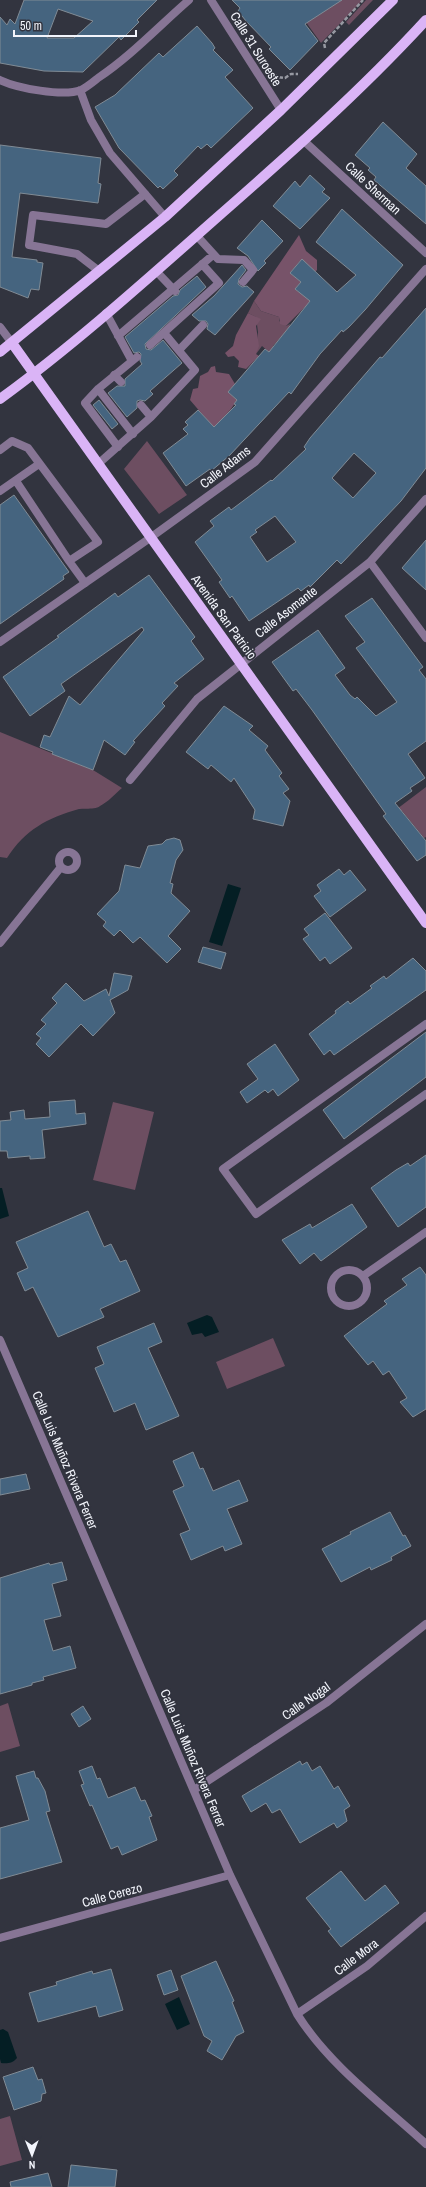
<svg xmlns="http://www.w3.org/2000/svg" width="426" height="2187" viewBox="0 0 426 2187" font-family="'Archivo Narrow',sans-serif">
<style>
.green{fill:#6d4e61}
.forest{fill:#775369}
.water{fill:#041e24}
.building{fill:#45647f;stroke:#808b95;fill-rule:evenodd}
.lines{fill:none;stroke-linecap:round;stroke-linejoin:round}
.path{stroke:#9799a2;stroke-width:2.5;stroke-dasharray:4 2;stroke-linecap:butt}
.service{stroke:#877595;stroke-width:8}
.minor{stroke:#877595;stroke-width:8}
.tertiary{stroke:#877595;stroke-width:8}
.primary{stroke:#dab4f6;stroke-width:10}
.labels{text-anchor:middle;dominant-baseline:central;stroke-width:3.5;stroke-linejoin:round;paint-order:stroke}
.street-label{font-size:13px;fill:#f3f5fc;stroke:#32343f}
</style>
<rect width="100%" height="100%" fill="#32343f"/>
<path class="green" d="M290 0H363L321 43Z
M366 0H373L349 25 346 22Z
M254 301 261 311 279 317V321L286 326 290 324 289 328 273 346 281 353 275 357 262 346 256 354 258 332 256 317 248 313Z
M147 441 187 495 159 514 124 469Z
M0 732 93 770 122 788C115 794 108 802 100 806 95 810 86 808 79 809 47 818 25 830 7 858L0 857Z
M426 787V837L424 838 402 811 391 818 389 815Z
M113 1102 154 1112 135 1190 93 1180Z
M273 1338 285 1366 227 1389 216 1362Z
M8 1703 20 1746 0 1752V1706Z
M10 2116 22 2160 0 2166V2119Z"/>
<path class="forest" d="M299 235 306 251 317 260V270L314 273 300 261 290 273 301 282 295 289 302 294 315 292 308 304 286 326 280 324 279 317 261 311 254 301Z
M248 313 261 319 256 326 259 346 256 354 259 356 246 369 238 367 239 361 234 356 228 357 225 353 233 346 236 335Z
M215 366 216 372 229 374 235 384 228 392 237 400 231 409 214 428 190 400 193 389 198 388 200 376 208 372 211 367Z"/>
<path class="water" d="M228 884 241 888 222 946 209 942Z
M0 1188H2L9 1216 0 1219Z
M207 1315 212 1317 219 1332 205 1337 202 1333 192 1335 187 1323Z
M179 1997 190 2024 177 2030 165 2004Z
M3 2029 8 2032 17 2058C13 2063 7 2064 1 2063L0 2059V2030Z"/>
<path class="building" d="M24 0H157L137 20 139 22 121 40 119 37 83 72 44 71 0 63V17L7 25 10 19 15 24ZM58 9 93 21 74 38H47Z
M232 0H342L305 24 318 41 290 70 269 49 271 47 246 21 238 11 240 8Z
M197 26 212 43 215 48 213 50 233 70 225 77 253 108 211 148 207 144 201 149 198 146 174 171 178 175 163 189 160 186 158 188 119 148 95 107 115 95 159 53 163 57Z
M383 122 417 154 406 168 426 186V224L374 180 376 177 368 170 370 168 355 155Z
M0 145 101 158 98 183 101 184 98 203 20 193 12 257 37 260V262L43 263 39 290 31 289 28 298 0 287Z
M310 175 325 189 322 192 330 198 300 229 273 206 295 181 300 187Z
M342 209 403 265 365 310 349 327 343 332 342 330 320 354 291 394 289 392 229 456 211 471 210 469 186 486 163 453 188 434 183 429 188 425 185 422 198 410 214 427 236 405 234 404 237 400 228 392 265 349 269 352 310 301 295 289 301 282 290 273 302 259 337 292 356 275 316 242Z
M262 220 283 241 264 261 266 263 258 271 248 256 237 248Z
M242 265 246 270 239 279 238 284 242 287 247 286 254 292 215 335 207 329 208 324 206 321H199L192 315 214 296Z
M197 276 206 287 145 344 146 349 151 350 163 340 182 363 150 391 153 394 145 401 140 400 137 401V408L127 417 108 393 117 386H125V379L142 364 140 361 141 354 139 352 134 353 125 337 173 296 178 295 180 290Z
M426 308V468L401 501 341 564 337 560 310 587 309 585 301 591 298 588 249 621 232 596 230 598 219 582 222 580 195 542 214 526 210 521 229 507 231 510 271 480 272 481 306 449 304 447 310 438 380 357 382 358ZM354 453 376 473 353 498 332 478ZM275 516 296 542 267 562 250 537 257 532 255 530Z
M99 400 118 424 112 429 93 405Z
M14 495 69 572 63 576 64 579 0 624V505Z
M426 540V590L402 568Z
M149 575 195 637 191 641 204 659 174 683 178 686 162 703 165 706 133 741 135 742 125 755 104 740 93 770 52 754 53 752 40 747 44 735 50 737 69 696 80 705 144 630 142 627 61 684 65 691 30 716 3 677 59 637 57 636 115 593 118 597Z
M372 598 423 667 419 670 426 679V741L408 754 425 778 410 788 412 791 395 803 426 841V855L417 861 383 816 386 814 312 710 296 689 293 691 272 662 318 630 345 668 335 675 350 695 355 699 357 697 376 716 397 702 356 648 365 642 345 616Z
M224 706 253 726 249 730 268 746 265 750 282 773 279 776 289 789 283 793 290 801 283 826 253 819 255 810 234 778 231 782 211 765 208 769 186 752Z
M174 838 180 840 183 850 176 860 170 883 173 884 171 893 190 911 168 936 181 949 167 963 140 937 133 943 120 930 114 936 103 926 106 922 97 914 119 891 125 865 140 868 148 846 162 844 166 840Z
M339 869 344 875 350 870 366 890 330 917 314 896 321 891 317 885Z
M325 913 352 948 330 964 325 957 320 961 303 939 309 935 304 929Z
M203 947 226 953 221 969 198 962Z
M413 958 426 971V990L334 1055 330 1050 324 1055 309 1034 336 1013 335 1011 348 1001 350 1004 372 988 370 986 384 976 386 979Z
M114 973 132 976 128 990 110 1000 115 1013 93 1036 81 1024 49 1057 36 1044 41 1038 36 1034 46 1024 41 1020 57 1003 52 998 66 983 84 1001 106 989 109 996Z
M426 1032V1077L344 1139 323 1110Z
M275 1044 299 1080 278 1096 273 1089 268 1093 265 1090 247 1103 240 1092 258 1079 247 1064Z
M75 1100 76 1114 85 1113 86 1124 42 1130 45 1158 30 1159V1156L8 1158 7 1151H0V1121L11 1120 10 1112 24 1110 25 1119 50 1117 49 1102Z
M426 1155V1207L398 1227 371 1188 396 1170 408 1163 410 1166Z
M352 1204 367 1227 321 1261 314 1253 300 1264 282 1240 310 1224 312 1228Z
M88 1211 104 1247 111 1244 120 1262 126 1260 140 1291 100 1309 104 1317 58 1337 33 1287 25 1291 17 1273 28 1268 16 1242Z
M420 1267 426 1275V1409L413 1417 400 1402 407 1398 389 1371 383 1375 373 1361 368 1365 344 1336 387 1304 384 1301 407 1285 402 1279Z
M154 1323 162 1342 148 1348 179 1416 146 1430 135 1403 114 1412 95 1368 104 1364 97 1347Z
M193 1452 200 1469 203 1468 213 1491 239 1480 248 1501 227 1509 242 1544 225 1551 223 1546 191 1560 180 1534 190 1530 173 1491 184 1486 173 1461Z
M26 1474 30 1489 0 1495V1479Z
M390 1512 403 1536 405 1535 411 1546 391 1557 392 1560 371 1570 370 1567 341 1582 322 1549 351 1534 350 1532Z
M62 1562 67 1580 52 1584 61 1616 44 1620 53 1651 70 1646 76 1668 43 1677 44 1680 32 1683V1685L0 1694V1578L49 1563 50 1565Z
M83 1706 91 1719 79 1727 71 1714Z
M300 1761 302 1765 307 1762 312 1771 320 1766 334 1789 338 1786 350 1806 344 1810 347 1821 337 1828 334 1823 300 1843 280 1809 272 1813 266 1803 251 1812 242 1796Z
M92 1766 97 1779 100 1778 108 1798 135 1787 141 1801 145 1800 152 1816 149 1817 157 1840 122 1855 118 1846 111 1849 92 1805 90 1806 81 1785 84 1784 79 1771Z
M34 1771 36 1778H38L45 1791 50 1811 46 1812 62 1862 0 1879V1828L29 1820 16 1776Z
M341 1871 365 1901 385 1885 399 1903 341 1947 328 1931 331 1929 306 1898Z
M216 1961 234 2001 232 2002 244 2032 236 2036 222 2060 207 2051 212 2041 204 2036 181 1976Z
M111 1969 123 2010 99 2017 96 2006 38 2022 29 1993 57 1985 56 1982 92 1971 93 1974Z
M171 1970 178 1990 164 1995 157 1975Z
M33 2067 38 2080 42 2079 46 2093 42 2094 41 2101 14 2110 3 2077Z
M71 2165 117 2170 115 2187H68Z
M48 2173 52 2187H11L10 2182Z"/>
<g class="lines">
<path class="path" d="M325 48 324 43 363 0
M274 74 278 77 285 78 291 74H298"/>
<path class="service" d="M197 236 218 259 244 260 253 270 243 282
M99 271 77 254 29 245 33 215 106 224 145 194
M156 271 175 291
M106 313 132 361
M118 336 213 255
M150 345 219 283 202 264
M180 349 203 325
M114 375 121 382
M98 389 133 434
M141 405 151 417
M118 447 85 403 98 389 137 357
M0 450 12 441 28 448 98 542 69 561 16 481
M98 464 151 417 195 370 165 334
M0 491 39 464
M69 561 85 583
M426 1024 223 1169 256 1214 426 1094"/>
<path class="minor" d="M211 0 281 110
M0 80C17 88 63 97 81 90 87 87 93 82 98 78 131 56 159 26 189 0
M80 90 91 120 110 153 165 217
M304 141 426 253
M370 562 426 638
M0 642 150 538 255 462 426 269
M130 780 197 699 370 562 426 499
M59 861a9 9 0 1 1 18 0a9 9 0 1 1-18 0Z
M0 943 61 867
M331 1288a18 18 0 1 1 36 0a18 18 0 1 1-36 0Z
M363 1276 426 1232
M0 1340 230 1875 297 2014C329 2065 381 2103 426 2144
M194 1790 326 1703 426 1624
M0 1938 230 1875
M297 2014 367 1966 426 1916"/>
<path class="tertiary" d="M0 327 12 343"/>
<path class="primary" d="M12 343 426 923
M0 352 165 217 281 110 393 0
M0 399C74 345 144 282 213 221 286 157 360 92 426 20"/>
</g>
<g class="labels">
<g class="street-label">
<text transform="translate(256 49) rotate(58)">Calle 31 Suroeste</text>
<text transform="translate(373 188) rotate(43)">Calle Sherman</text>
<text transform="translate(225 467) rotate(-38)">Calle Adams</text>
<text transform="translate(286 612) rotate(-38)">Calle Asomante</text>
<text transform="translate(224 617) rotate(54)">Avenida San Patricio</text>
<text transform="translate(65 1460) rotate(67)">Calle Luis Muñoz Rivera Ferrer</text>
<text transform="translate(306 1701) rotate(-35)">Calle Nogal</text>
<text transform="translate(193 1758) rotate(67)">Calle Luis Muñoz Rivera Ferrer</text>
<text transform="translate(112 1895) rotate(-15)">Calle Cerezo</text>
<text transform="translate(356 1957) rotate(-37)">Calle Mora</text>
</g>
</g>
<g transform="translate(32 2155) rotate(179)" stroke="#32343f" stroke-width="3" paint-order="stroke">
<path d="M0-3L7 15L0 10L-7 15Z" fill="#f3f5fc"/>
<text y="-6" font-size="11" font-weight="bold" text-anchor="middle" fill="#f3f5fc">N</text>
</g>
<path d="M14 30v6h122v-6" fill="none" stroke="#f3f5fc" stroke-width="2"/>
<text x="20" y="30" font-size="12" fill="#f3f5fc" stroke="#32343f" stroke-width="3" paint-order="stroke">50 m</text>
</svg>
